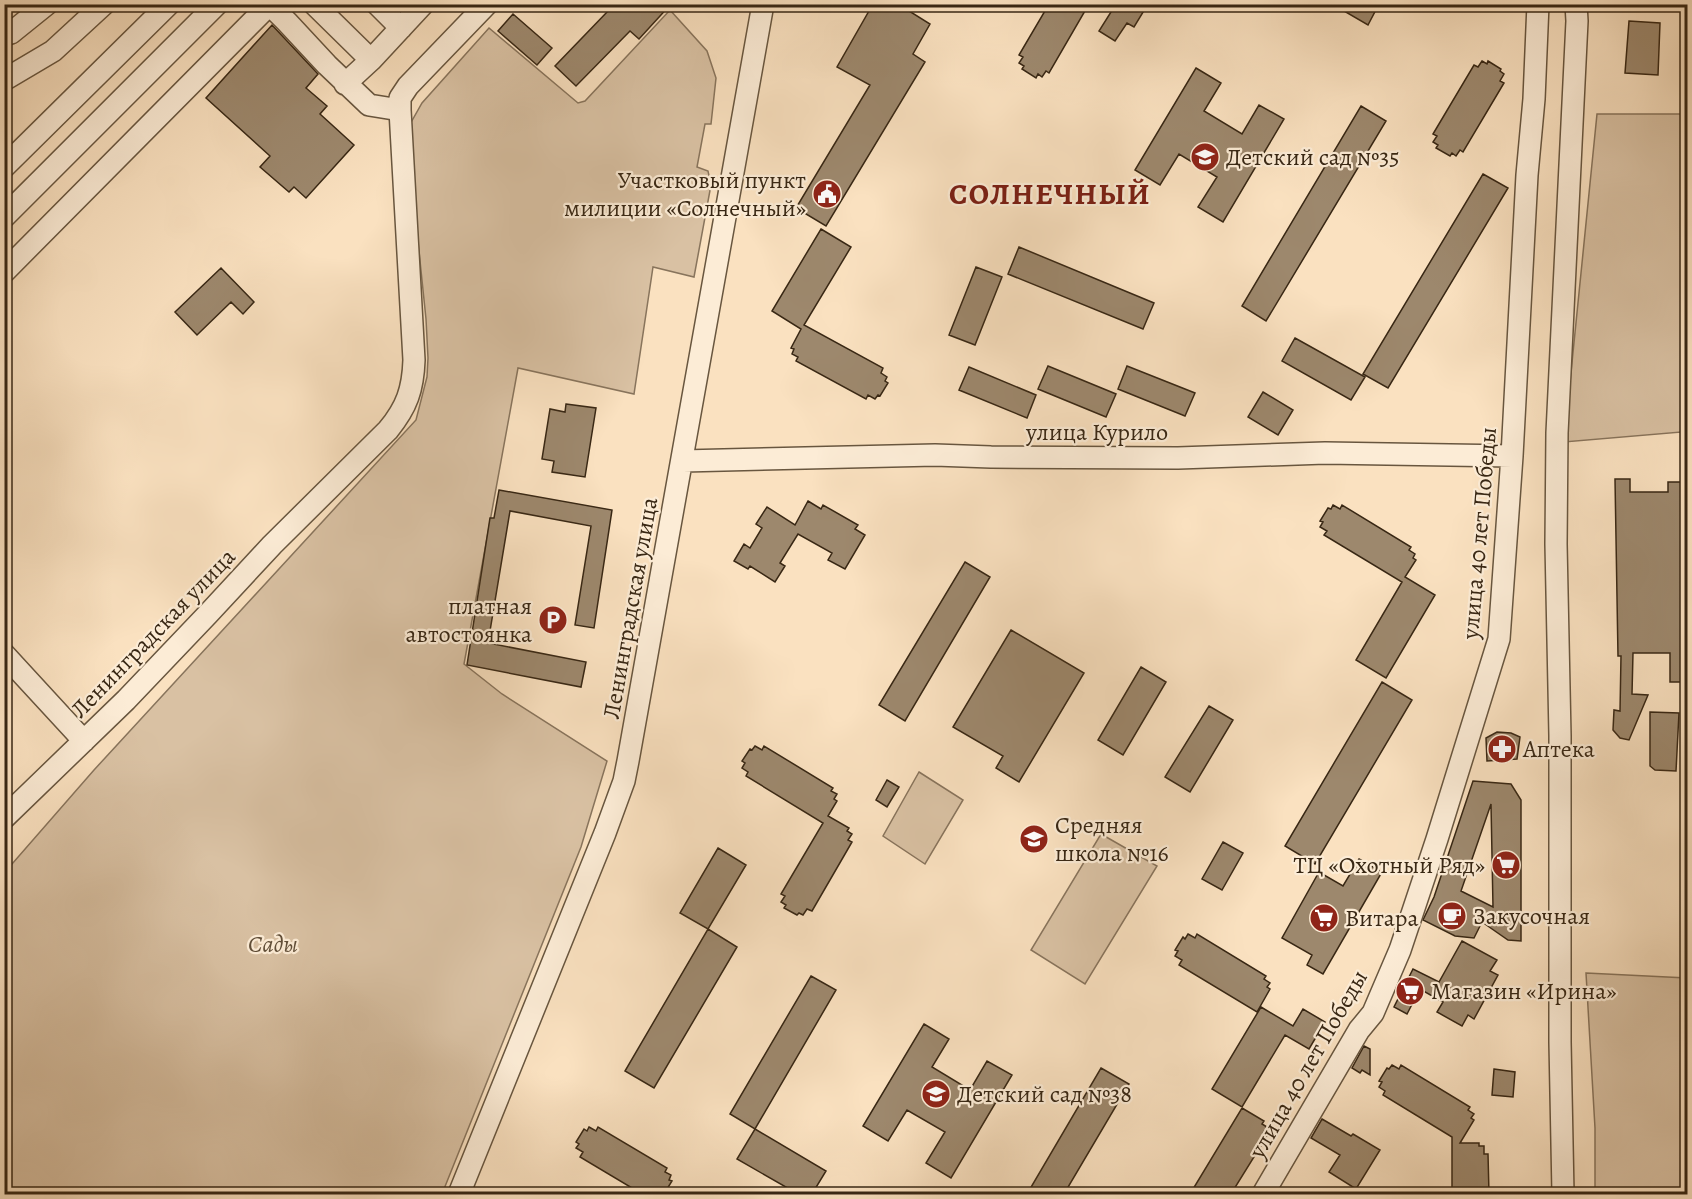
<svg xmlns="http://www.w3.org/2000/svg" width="1692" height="1199" viewBox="0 0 1692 1199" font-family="Alegreya,serif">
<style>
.green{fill:#d9c1a3;stroke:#88745c;stroke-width:1.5}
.building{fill:#9d886d;stroke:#382714;stroke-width:1.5;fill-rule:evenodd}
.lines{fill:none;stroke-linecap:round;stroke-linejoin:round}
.minor-casing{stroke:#68563f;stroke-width:24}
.minor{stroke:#fcecd6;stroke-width:21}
.labels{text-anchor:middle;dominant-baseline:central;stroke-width:4.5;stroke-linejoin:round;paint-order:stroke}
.poi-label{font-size:24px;fill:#382714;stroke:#fcecd6;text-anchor:start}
.street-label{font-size:24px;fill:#382714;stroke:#fcecd6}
.park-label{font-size:24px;font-style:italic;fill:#604e38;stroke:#fcecd6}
.district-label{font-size:30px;font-weight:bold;letter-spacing:1.5px;fill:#7a1f14;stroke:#fcecd6}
</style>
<rect width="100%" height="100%" fill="#fae1c0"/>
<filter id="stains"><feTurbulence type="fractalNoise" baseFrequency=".00333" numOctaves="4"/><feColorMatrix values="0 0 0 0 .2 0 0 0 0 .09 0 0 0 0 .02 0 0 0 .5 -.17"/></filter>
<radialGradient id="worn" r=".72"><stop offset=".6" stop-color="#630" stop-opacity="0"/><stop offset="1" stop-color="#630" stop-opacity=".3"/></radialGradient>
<path class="green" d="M670 10 707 51 716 78 711 124H705L697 167 708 171 711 185 694 277 653 267 634 394 518 368 464 664 502 694 607 761 581 847 442 1194H5V872L94 770 416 420 427 377 428 358 426 319 407 135 409 126 422 103 489 28 578 103 585 101Z
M1597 114H1687V708L1685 682 1683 482 1681 432 1564 442Z
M919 772 963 800 925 864 883 836Z
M1101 834 1157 866 1085 984 1031 950Z
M1586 973 1687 978V1194H1595V1128Z"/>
<path class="building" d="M601 4H671L639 39 630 31 576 86 555 66 608 11Z
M873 4H898L930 24 913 54 925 62 826 226 796 208 870 85 837 67Z
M1049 4H1089L1049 73 1046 71 1042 77 1038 74 1036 78 1022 69 1024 66 1019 63 1023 57 1019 55Z
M1116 4H1148L1134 27 1127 23 1115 41 1099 31Z
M1332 4H1379L1368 25Z
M513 14 552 48 537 65 498 31Z
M1629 21 1660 23 1658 75 1625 73Z
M272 25 318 74 306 88 327 106 320 114 354 145 306 198 294 187 289 192 260 167 270 156 206 98Z
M1482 61 1487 64 1488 61 1501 69 1500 71 1504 74 1500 81 1504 83 1463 152 1460 150 1456 156 1452 153 1450 156 1436 148 1438 145 1433 142 1437 136 1433 134 1474 65 1478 67Z
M1196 68 1221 83 1204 111 1242 134 1259 105 1284 119 1223 222 1198 207 1217 177 1179 154 1160 185 1135 170Z
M1361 106 1386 121 1266 321 1242 306Z
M1483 174 1508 188 1388 388 1363 374Z
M821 229 851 247 804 325 883 368 881 373 887 377 885 381 888 383 880 396 878 395 875 399 868 395 866 399 796 361 798 357 792 354 794 349 791 348 801 329 772 311Z
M1019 247 1154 303 1143 329 1008 274Z
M976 267 1002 277 975 345 949 335Z
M221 268 254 302 243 314 231 302 197 335 175 312Z
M1295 338 1365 377 1351 400 1282 361Z
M1048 366 1116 394 1106 417 1038 389Z
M1127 366 1195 393 1185 416 1118 389Z
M969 367 1036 395 1027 418 959 390Z
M1263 392 1293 410 1278 435 1248 417Z
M566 404 596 408 585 477 552 472 554 461 542 459 550 409 565 412Z
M1615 479H1630V492H1668V482H1683L1685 682H1670V653H1633L1632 694 1648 695 1629 740 1620 738 1613 730 1614 710 1620 711 1621 656H1618Z
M499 490 612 510 594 628 575 625 591 526 510 511 488 643 586 662 581 687 467 665 490 518H494Z
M808 501 821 509 823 505 858 525 855 529 865 535 845 569 828 560 832 553 798 534 780 563 785 566 775 582 750 566 748 569 734 561 744 544 750 548 762 528 756 524 767 507 795 525Z
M1333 505 1340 509 1342 505 1411 547 1409 550 1415 554 1413 558 1416 560 1405 577 1435 595 1386 678 1356 660 1402 582 1324 535 1327 531 1320 527 1323 522 1320 521 1328 508 1331 509Z
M965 562 990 577 905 721 879 705Z
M1011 630 1084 673 1019 782 996 768 1003 756 953 727Z
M1141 667 1166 682 1123 755 1098 740Z
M1382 682 1412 700 1315 864 1285 846Z
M1209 706 1233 720 1190 792 1165 777Z
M1650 712 1679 713 1676 771 1655 770 1650 766Z
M1497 732 1511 733 1520 737 1517 759 1487 761 1486 738Z
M755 746 762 750 764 746 833 788 831 791 837 794 834 799 837 801 828 816 849 828 847 831 852 834 848 840 852 842 812 911 807 909 803 915 799 913 797 915 784 908 786 905 781 902 785 896 781 894 823 823 746 776 748 772 742 768 745 763 742 761 750 749 752 750Z
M887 780 899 787 887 807 876 800Z
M1473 781 1511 784 1521 800V941L1508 940 1482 922 1474 938 1455 936 1423 920 1434 897ZM1491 804 1493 907 1461 891Z
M1223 842 1243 853 1222 890 1202 879Z
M718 848 746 865 708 929 680 913Z
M1359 859 1382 872 1323 974 1307 965 1312 955 1282 938 1319 872 1343 886Z
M708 929 737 947 654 1088 625 1071Z
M1188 934 1195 938 1197 934 1266 976 1264 979 1270 983 1267 987 1270 989 1257 1012 1179 965 1182 960 1175 956 1178 951 1175 950 1183 937 1185 939Z
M1462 941 1497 960 1490 971 1498 975 1474 1019 1468 1015 1462 1026 1437 1012 1443 1002 1420 989 1407 1014 1394 1007 1413 969 1439 982Z
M811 976 836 990 755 1129 730 1114Z
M1261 1007 1293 1026 1303 1009 1325 1022 1309 1049 1285 1035 1242 1107 1212 1089Z
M924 1024 949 1039 932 1067 970 1090 987 1061 1012 1075 951 1178 926 1163 945 1132 907 1110 888 1141 863 1126Z
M1364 1046 1370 1049V1075L1362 1070 1360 1073 1352 1068Z
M1392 1065 1399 1069 1401 1065 1470 1107 1468 1110 1474 1114 1471 1118 1474 1120 1460 1143H1479V1146H1484V1154H1488L1489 1194H1452V1137L1383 1095 1385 1091 1379 1087 1382 1082 1379 1081 1387 1068 1389 1069Z
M1101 1068 1129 1084 1064 1194H1027Z
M1494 1069 1515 1072 1513 1097 1492 1095Z
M1242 1108 1264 1121 1262 1124 1267 1127 1263 1133 1267 1136 1231 1194H1190Z
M1322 1119 1351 1136 1353 1134 1380 1150 1356 1189 1329 1172 1340 1155 1311 1138Z
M589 1127 596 1131 598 1127 667 1168 665 1172 671 1175 669 1180 672 1181 664 1194H642L580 1157 583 1152 576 1148 579 1144 576 1142 584 1129 587 1131Z
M755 1129 826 1171 812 1194H798L737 1159Z"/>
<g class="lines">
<g class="minor-casing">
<path id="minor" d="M269 4 287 22 327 65 369 105 400 110
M314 4 371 60
M377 4 401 28
M4 35 11 33 47 4
M4 80 53 51 104 4
M345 84 371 60 423 4
M4 167 169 4
M4 217 217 4
M4 272 269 5
M683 461 935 455 991 457 1178 458 1325 453 1512 456
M4 654 84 741
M4 818 126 700 208 614 272 545 388 430C407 407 413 389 414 360L400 110V98L408 86 487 4
M459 1194 605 833 624 781 628 761 763 4
M1263 1194 1359 1030 1373 1013 1400 950 1437 839 1499 639 1512 456 1527 175 1534 99 1538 4
M1563 1194 1560 1042V736L1556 544 1557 433 1577 21 1576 4"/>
</g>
<use href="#minor" class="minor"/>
</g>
<defs>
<g id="school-disc" transform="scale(1.5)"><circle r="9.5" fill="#8f2418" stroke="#fcecd6"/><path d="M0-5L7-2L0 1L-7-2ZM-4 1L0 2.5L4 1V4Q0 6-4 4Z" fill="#fff"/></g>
<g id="civic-disc" transform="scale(1.5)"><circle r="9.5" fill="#8f2418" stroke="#fcecd6"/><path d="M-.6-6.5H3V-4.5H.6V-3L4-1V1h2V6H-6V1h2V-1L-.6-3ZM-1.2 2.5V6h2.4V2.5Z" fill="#fff"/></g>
<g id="parking-disc" transform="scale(1.5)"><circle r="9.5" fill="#8f2418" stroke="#fcecd6"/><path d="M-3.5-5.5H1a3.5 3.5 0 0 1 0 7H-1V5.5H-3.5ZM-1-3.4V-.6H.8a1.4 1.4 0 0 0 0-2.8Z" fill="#fff"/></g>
<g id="pharmacy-disc" transform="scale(1.5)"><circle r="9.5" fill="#8f2418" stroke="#fcecd6"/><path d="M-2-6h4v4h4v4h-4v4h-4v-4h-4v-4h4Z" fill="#fff"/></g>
<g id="supermarket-disc" transform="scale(1.5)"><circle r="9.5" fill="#8f2418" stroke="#fcecd6"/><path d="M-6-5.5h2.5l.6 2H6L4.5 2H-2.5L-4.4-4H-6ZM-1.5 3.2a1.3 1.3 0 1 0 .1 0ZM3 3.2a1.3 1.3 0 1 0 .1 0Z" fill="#fff"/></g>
<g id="cafe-disc" transform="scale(1.5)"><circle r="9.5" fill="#8f2418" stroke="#fcecd6"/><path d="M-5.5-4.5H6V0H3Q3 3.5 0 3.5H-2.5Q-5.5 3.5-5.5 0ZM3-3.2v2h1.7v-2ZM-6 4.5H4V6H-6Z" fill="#fff"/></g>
</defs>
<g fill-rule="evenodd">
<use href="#school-disc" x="1205" y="157"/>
<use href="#civic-disc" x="827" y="194"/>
<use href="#parking-disc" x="553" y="620"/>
<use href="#pharmacy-disc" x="1502" y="749"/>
<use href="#school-disc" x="1034" y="839"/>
<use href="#supermarket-disc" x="1506" y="865"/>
<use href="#cafe-disc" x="1452" y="916"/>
<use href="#supermarket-disc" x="1324" y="918"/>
<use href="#supermarket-disc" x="1410" y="991"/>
<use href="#school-disc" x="936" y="1094"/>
</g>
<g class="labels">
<g class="poi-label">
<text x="1226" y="157">Детский сад №35</text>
<text x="806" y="180" text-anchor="end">Участковый пункт<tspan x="806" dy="28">милиции «Солнечный»</tspan></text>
<text x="532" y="606" text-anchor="end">платная<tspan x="532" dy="28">автостоянка</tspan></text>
<text x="1523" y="749">Аптека</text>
<text x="1055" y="825">Средняя<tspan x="1055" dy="28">школа №16</tspan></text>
<text x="1485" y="865" text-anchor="end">ТЦ «Охотный Ряд»</text>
<text x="1473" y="916">Закусочная</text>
<text x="1345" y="918">Витара</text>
<text x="1431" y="991">Магазин «Ирина»</text>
<text x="957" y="1094">Детский сад №38</text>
</g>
<g class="street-label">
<text x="1097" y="432">улица Курило</text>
<text transform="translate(1479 533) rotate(-85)">улица 40 лет Победы</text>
<text transform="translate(630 608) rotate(-80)">Ленинградская улица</text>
<text transform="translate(153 633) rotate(-46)">Ленинградская улица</text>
<text transform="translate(1308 1064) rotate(-60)">улица 40 лет Победы</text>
</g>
<g class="park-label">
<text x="273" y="944">Сады</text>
</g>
<g class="district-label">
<text x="1050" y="194">СОЛНЕЧНЫЙ</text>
</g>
</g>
<rect width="1692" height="1199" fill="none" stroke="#fae1c0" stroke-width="24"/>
<rect x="6" y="6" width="1680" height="1187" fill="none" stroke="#382714" stroke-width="3"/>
<rect x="12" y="12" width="1668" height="1175" fill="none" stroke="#382714" stroke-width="1.5"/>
<rect width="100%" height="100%" filter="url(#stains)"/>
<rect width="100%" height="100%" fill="url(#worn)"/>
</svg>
